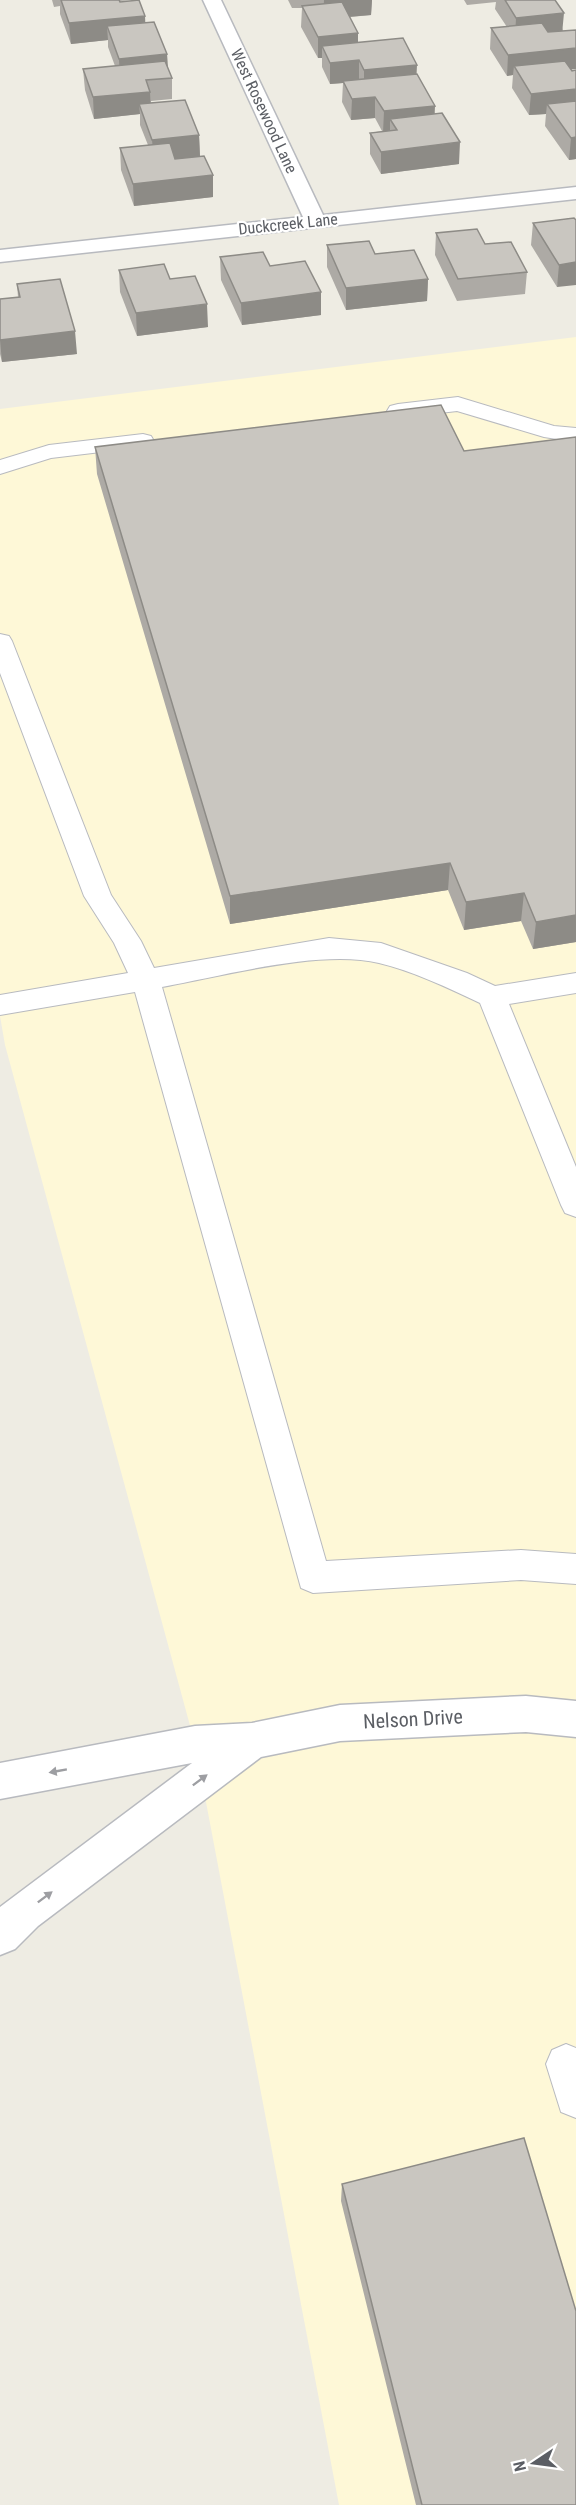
<svg xmlns="http://www.w3.org/2000/svg" width="576" height="2505" viewBox="0 0 576 2505" font-family="'Roboto Condensed',sans-serif">
<style>
.commercial{fill:#fef8d7}
.lines{fill:none;stroke-linecap:round;stroke-linejoin:round}
.lane-casing{stroke:#b8babf;stroke-width:2}
.street-casing{stroke:#b8babf;stroke-width:3}
.lane{fill:#fff;fill-rule:evenodd}
.street{fill:#fff;fill-rule:evenodd}
.wall{fill:#adaaa5}
.shaded-wall{fill:#8d8b86}
.building{fill:#c9c6c0;stroke:#8d8b86;stroke-width:1.5}
.oneway{fill:#9d9ea2}
.labels{text-anchor:middle;dominant-baseline:central;stroke-width:4.5;stroke-linejoin:round;paint-order:stroke}
.far-street-label{font-size:16px;fill:#5b5e64;stroke:#fff}
.street-label{font-size:20px;fill:#5b5e64;stroke:#fff}
</style>
<rect width="100%" height="100%" fill="#eeece3"/>
<path class="commercial" d="M576 337V2505H339L195 1744 5 1045 0 1016V409Z"/>
<g class="lines">
<g class="lane-casing">
<path id="lane" d="M458 397 554 426 576 428V442L544 437 457 411 398 418 390 416 387 411 390 406 398 404Z
M143 434 151 436 154 441 151 446 51 458 0 474V460L49 445Z
M0 634 9 636 12 641 111 895 141 941 154 968 329 938 381 943 467 973 495 986 576 973V993L509 1004 576 1167V1217L565 1213 561 1205 480 1003C448 988 413 971 379 963 320 949 223 976 162 987L326 1561 521 1550 576 1554V1584L521 1580 313 1593 301 1588 135 992 0 1015V995L128 973 114 943 84 896 0 673Z
M566 2044 576 2048V2118L561 2112 546 2064 552 2050Z"/>
</g>
<g class="street-casing">
<path id="street" d="M203 0H221L323 215 576 187V199L0 262V250L303 217Z
M526 1696 576 1701V1737L526 1732 340 1741 261 1757 38 1926 15 1949 0 1955V1907L192 1763 0 1799V1763L195 1726 252 1723 340 1705Z"/>
</g>
<use href="#lane" class="lane"/>
<use href="#street" class="street"/>
</g>
<path class="wall" d="M52 0H131L120 1 145 16V23L167 54 168 68 172 78V99L151 101V103L199 135 200 156 213 175V197L134 206 121 170 120 148 148 145 140 125V114L94 119 85 90 83 69 115 66 108 47V40L71 44 60 14V6L54 7Z
M288 0H372L371 15 350 17 358 43 417 74 435 114 459 164 381 174 370 154V133L382 131 375 118 351 120 342 102 343 83 330 84 322 67V58H318L301 27 302 8H292Z
M464 0H555L563 31 576 69H571L576 159 569 160 545 126 546 114 529 115 512 88 513 75 507 76 490 49 491 28 507 27 495 9 496 2 467 5Z
M574 218 557 287 531 245 533 223Z
M436 233 485 244 527 272 525 294 457 301 435 255Z
M327 245 428 279 427 301 346 310 327 267Z
M220 257 270 266 321 292V315L242 325 221 280Z
M119 270 170 279 208 327 137 336 120 292Z
M17 284 77 354 2 362 0 354V299L18 297Z
M95 447 576 942 533 949 521 921 464 930 448 890 230 924 97 474Z
M342 2184 576 2505H416L341 2201Z"/>
<path class="shaded-wall" d="M324 0H372L371 15 323 19Z
M564 13 562 34 515 39 516 18Z
M145 16 146 37 107 26 108 40 71 44 69 23Z
M358 33V54L322 46V58H318V37Z
M576 48V69L519 75 514 66 513 75 507 76 508 55Z
M167 54 168 75 120 80 119 59Z
M359 60V81H343V83L330 84V63Z
M417 65 416 86 364 92V70Z
M576 89V111L547 104 546 114 529 115 531 94Z
M150 92 151 113 139 104 140 114 94 119 93 97Z
M375 97V118L351 120 352 99Z
M435 106 434 128 390 119V132L383 133 384 111Z
M199 135 200 157 154 161 152 140Z
M576 137V159L569 160 571 138Z
M460 142 459 164 381 174V152Z
M213 175V197L134 206 133 184Z
M576 262V285L557 287 559 265Z
M428 279 427 301 346 310V288Z
M321 292V315L242 325 241 303Z
M207 304 208 327 137 336 136 313Z
M75 331 77 354 2 362 0 340Z
M450 863 448 890 230 924V896Z
M524 893 521 921 464 930 466 902Z
M576 915V942L533 949 536 922Z"/>
<path class="building" d="M61 0H119L120 2 139 0 145 16 69 23Z
M505 0H555L564 13 516 18Z
M342 2 358 33 318 37 302 6Z
M154 22 167 54 119 59 107 26Z
M542 23 548 32 576 30V48L508 55 491 28Z
M403 38 417 65 364 70 359 60 330 63 322 46Z
M165 61 172 78 146 80 150 92 93 97 83 69Z
M565 61 572 71 576 70V89L531 94 514 66Z
M417 74 435 106 384 111 375 97 352 99 343 81Z
M185 100 199 135 152 140 139 104Z
M576 101V137L571 138 547 104Z
M442 113 460 142 381 152 370 133 397 130 390 119Z
M170 143 175 159 204 156 213 175 133 184 120 148Z
M574 218 576 220V262L559 265 533 223Z
M477 229 485 244 511 242 527 272 458 279 436 233Z
M369 241 375 254 414 250 428 279 346 288 327 245Z
M263 252 270 266 305 261 321 292 241 303 220 257Z
M164 264 170 279 195 276 207 304 136 313 119 270Z
M60 279 75 331 0 340V299L20 297 17 284Z
M441 405 464 451 576 437V915L536 922 524 893 466 902 450 863 230 896 95 447Z
M524 2138 576 2311V2505H422L342 2184Z"/>
<defs><path id="oneway-solid" d="M-6-.8H1V-3.2L6.5 0L1 3.2V.8H-6Z" transform="scale(1.5)"/></defs>
<g class="oneway">
<use href="#oneway-solid" transform="translate(58 1771) rotate(170)"/>
<use href="#oneway-solid" transform="translate(200 1780) rotate(-37)"/>
<use href="#oneway-solid" transform="translate(45 1897) rotate(-37)"/>
</g>
<g class="labels">
<g class="far-street-label">
<text transform="translate(264 111) rotate(65)">West Rosewood Lane</text>
<text transform="translate(288 224) rotate(-6)">Duckcreek Lane</text>
</g>
<g class="street-label">
<text transform="translate(413 1719) rotate(-3)">Nelson Drive</text>
</g>
</g>
<g transform="translate(534 2463) rotate(257)" stroke="#ffffff" stroke-width="4.5" paint-order="stroke">
<path d="M0-4.5L10 22L0 15L-10 22Z" fill="#5b5e64"/>
<text y="-9" font-size="16" font-weight="bold" text-anchor="middle" fill="#5b5e64">N</text>
</g>
</svg>
